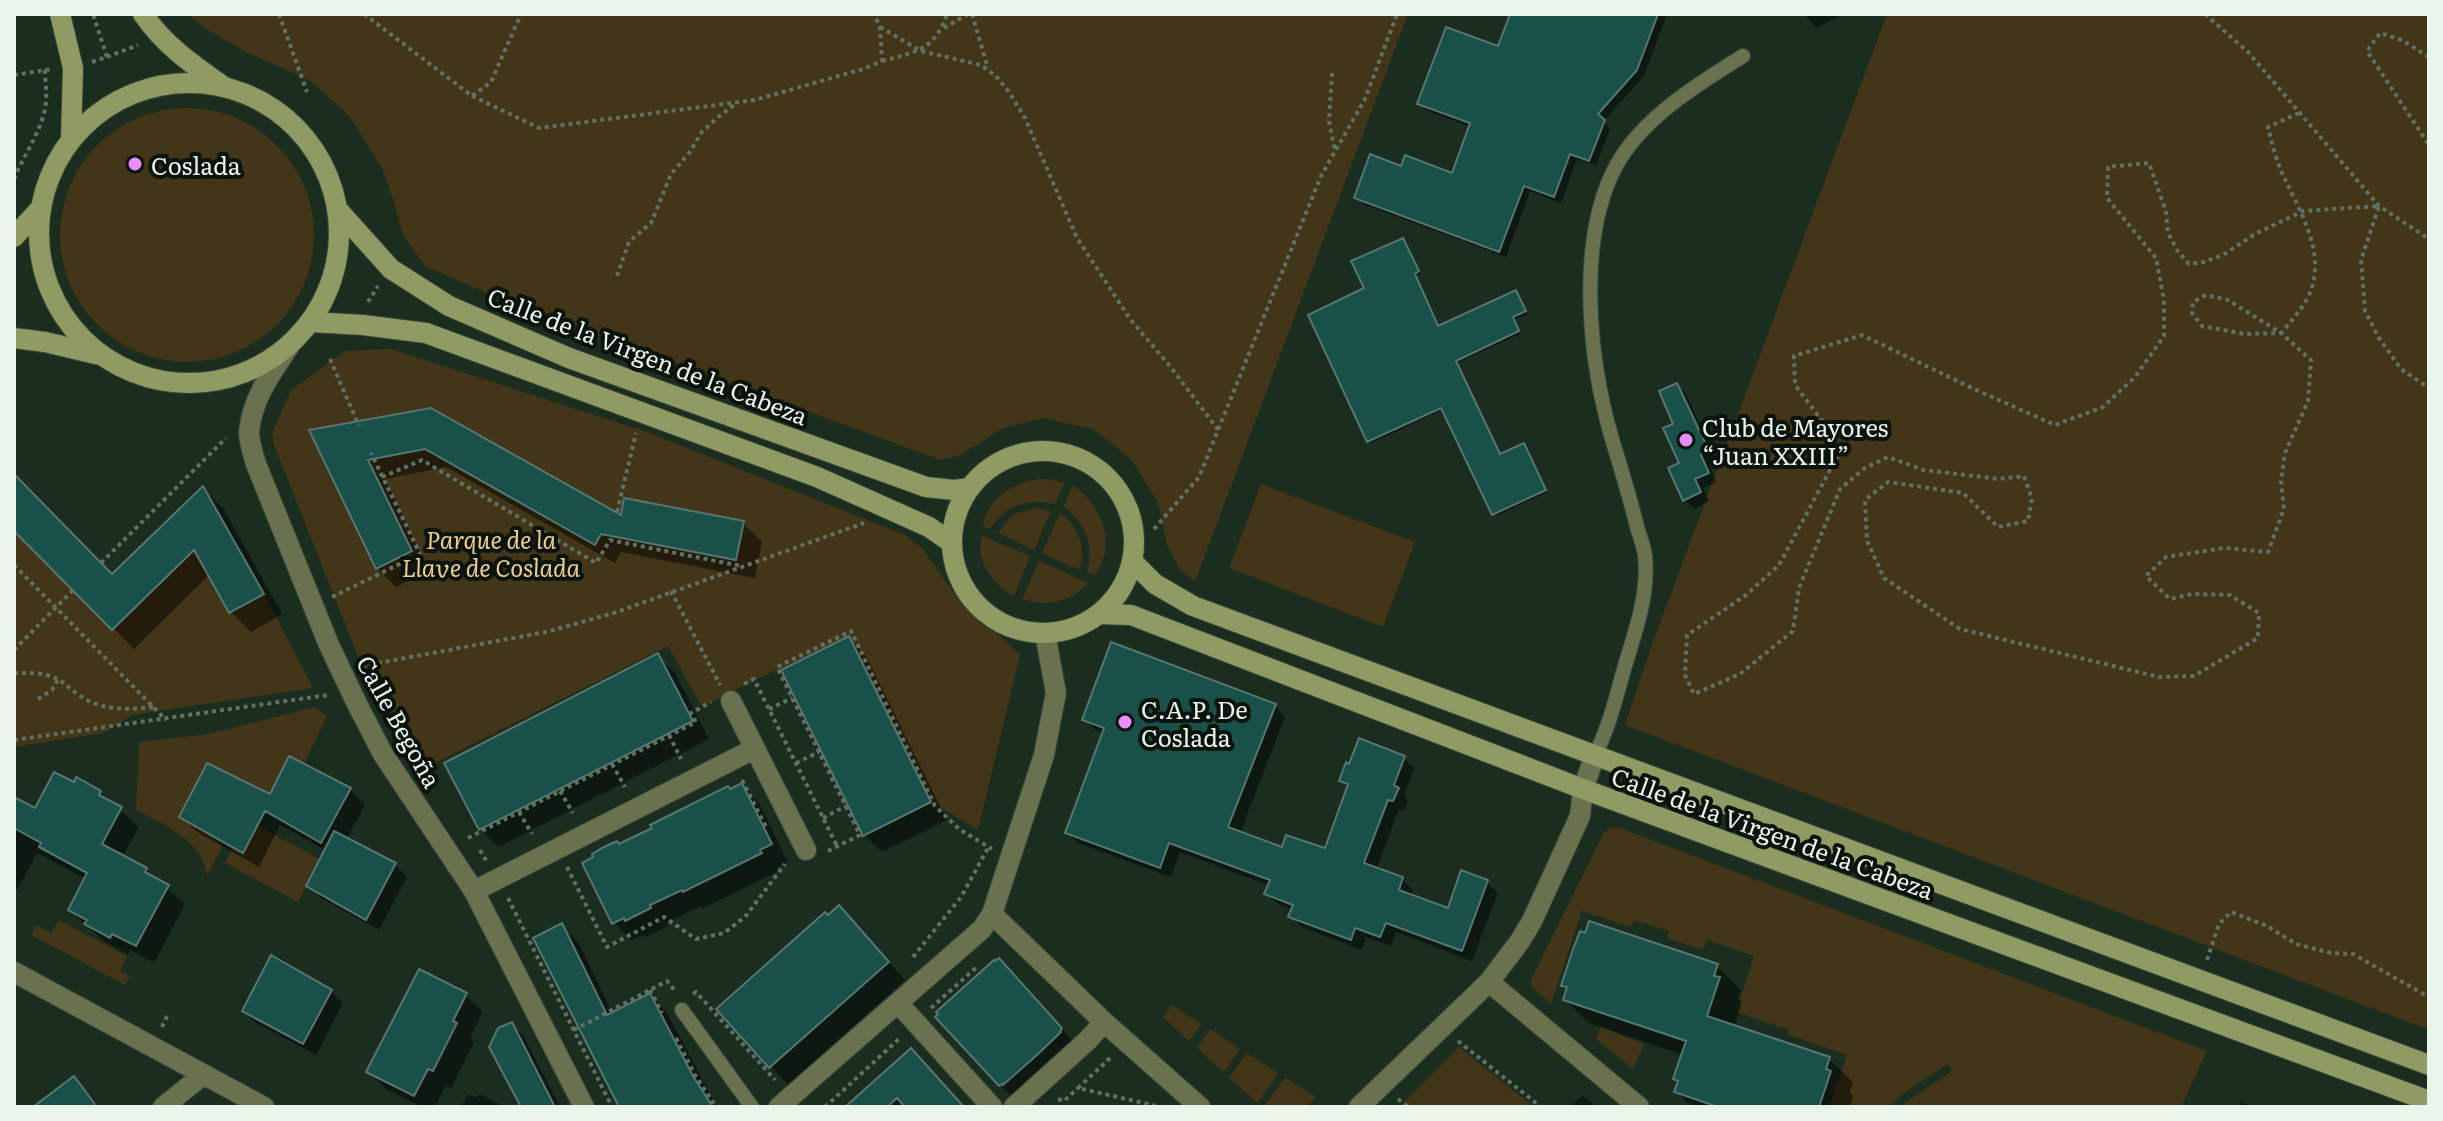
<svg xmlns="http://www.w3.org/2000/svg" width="2443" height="1121" viewBox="0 0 2443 1121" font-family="Literata,serif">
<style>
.green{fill:#423518}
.shadow{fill:#0007}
.building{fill:#19504a;stroke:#587671;stroke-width:2}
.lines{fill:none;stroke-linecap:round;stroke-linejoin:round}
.service-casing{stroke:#37493c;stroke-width:16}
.minor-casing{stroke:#37493c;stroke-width:22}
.secondary-casing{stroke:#37493c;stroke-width:22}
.path{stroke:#607164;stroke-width:4;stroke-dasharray:4 4;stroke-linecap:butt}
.service{stroke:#6a714e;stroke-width:14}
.minor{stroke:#6a714e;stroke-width:20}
.secondary{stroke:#8f9b62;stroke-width:20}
.poi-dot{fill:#ea8dfc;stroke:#0b130d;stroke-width:3}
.labels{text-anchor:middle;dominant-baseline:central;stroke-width:8;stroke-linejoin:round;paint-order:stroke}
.poi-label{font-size:24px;fill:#e9f4eb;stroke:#0b130d;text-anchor:start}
.street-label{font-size:24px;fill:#e9f4eb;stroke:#0b130d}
.park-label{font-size:24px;font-style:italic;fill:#ebcd8e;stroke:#0b130d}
</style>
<rect width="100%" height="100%" fill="#1a2d1f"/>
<path class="green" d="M189 14H1408L1195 582 1179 568 1167 545 1158 502 1131 459 1093 429 1042 418 1004 428 960 455 941 460 510 303 425 266 403 235 393 199 382 168 350 117 311 81 244 51 200 25Z
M1887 14H2429V1030L1625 725 1653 642Z
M60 235a127 127 0 1 1 254 0a127 127 0 1 1-254 0Z
M391 349 647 432 905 535 922 548 959 600 980 616 1020 655 978 830 931 802 849 636C800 660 750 681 702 707L668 646 429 766 397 723 359 659 274 445 272 433 291 390 345 351Z
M1038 479H1049L1065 483 1055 504C1027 498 1005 505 990 529L983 526C987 498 1013 483 1038 479Z
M1261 484 1415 542 1383 627 1229 568Z
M1073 485C1101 504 1119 546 1094 575L1087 572C1094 544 1086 525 1064 506Z
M1038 508 1051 511 1034 550 998 533 1013 514Z
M1060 513C1079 526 1087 548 1079 570L1042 553Z
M14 531 112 630 205 539 230 612 264 594 313 688 132 715 104 733 14 747Z
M982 536 1030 556 1014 596C994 585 974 560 982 536Z
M1039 561 1088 583C1072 602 1045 608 1022 599Z
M315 707 327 716 304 764 289 756 270 796 206 763 198 777 222 829 217 839 224 843 207 876C203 840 164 825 136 810L139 742 208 734Z
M252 823 320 859 298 902 225 863 233 847 244 853 251 839Z
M1612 828H1620L2207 1051 2181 1107H1899L1952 1071 1948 1064 1905 1092 1889 1107H1829L1847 1055 1787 1034 1789 1030 1736 1012 1754 956 1707 940 1703 950 1667 938 1669 931 1634 920 1631 927 1582 911 1551 1004 1533 988 1530 982 1601 838 1604 832Z
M59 920 127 956 120 971 130 976 125 985 31 935 36 925 51 933Z
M1172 1005 1202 1024 1189 1041 1163 1017Z
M1601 1027 1644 1044 1633 1069 1596 1039Z
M1210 1029 1240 1049 1224 1072 1197 1048Z
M1459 1047 1534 1107H1399Z
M1247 1053 1278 1073 1258 1103 1229 1078Z
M1285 1077 1316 1097 1307 1107H1264Z"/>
<path class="shadow" d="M1525 14H1667L1644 76 1603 122 1610 129 1596 166 1577 159 1561 203 1530 191 1506 257 1363 204 1357 197 1402 168 1453 175 1471 127 1426 110 1420 103 1499 49Z
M1805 14H1841L1842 15 1816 28Z
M1405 243 1420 274 1416 276 1439 328 1518 295 1527 314 1514 320 1520 334 1457 363 1500 456 1524 445 1547 492 1496 516 1444 409 1371 443 1369 441 1367 289Z
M1677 385 1686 394 1716 461 1709 464 1716 482 1703 488 1709 501 1694 509 1684 499Z
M431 410 622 518 743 523 762 542 755 578 621 552 615 563 446 467 385 479 429 571 396 587 377 568 311 432Z
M14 478 112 577 203 489 223 508 282 614 251 632 231 612 210 574 134 649 14 527Z
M849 638 866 656 947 820 882 852 864 834Z
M657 656 675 673 709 739 498 847 481 829Z
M1275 706 1285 717 1240 833 1283 849 1326 851 1349 788 1341 780 1404 758 1414 768 1404 796 1408 800 1404 811 1399 809 1376 870 1402 879 1413 890 1410 896 1449 911 1487 882 1498 893 1472 961 1396 932 1391 946 1366 937 1362 950 1302 927 1291 917 1293 910 1278 904 1267 894 1270 886 1180 852 1171 877 1078 843 1067 832 1104 733 1095 730 1085 719Z
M290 759 350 790 365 805 346 840 395 865 407 877 379 930 321 898 309 886 327 851 280 825 259 867 197 832 182 817 270 796Z
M742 785 759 803 788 862 776 868 778 871 703 908 701 906 667 923 668 926 645 937 642 935 631 940 614 922 620 846Z
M100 792 139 827 122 857 146 870 185 904 154 963 130 950 128 954 105 942 88 927 70 910 86 879 37 853 17 890 14 888V799L36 811Z
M856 925 905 980 788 1085 719 1009Z
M561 926 578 942 613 1014 650 995 666 1011 717 1107H622Z
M1717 966 1741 990 1738 998 1742 1003 1734 1027 1829 1059 1853 1082 1849 1092 1853 1096 1850 1107H1692L1677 1092 1680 1083 1675 1078 1683 1055 1589 1023 1565 999 1568 990 1564 985Z
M1016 978 1078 1047 1018 1103 1000 1085Z
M330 991 343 1003 316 1055 256 1023 244 1011Z
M465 995 483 1012 470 1038 474 1042 451 1088 446 1085 435 1107H422L386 1089 369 1071Z
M512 1024 524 1037 560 1107H523Z
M910 1051 963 1107H848Z
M74 1078 100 1107H36Z
M468 1094 476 1098 479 1094 504 1107H461Z
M1582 1095 1596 1107H1571Z
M2241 1102 2253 1107H2239Z"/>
<path class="building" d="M1510 14H1658L1637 70 1598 114 1605 120 1589 161 1570 154 1554 197 1524 186 1499 252 1354 198 1370 154 1401 166 1405 155 1452 173 1470 123 1417 104 1446 27 1498 46Z
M1403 238 1419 271 1415 274 1438 326 1516 290 1526 311 1513 317 1519 331 1456 361 1500 454 1524 443 1546 490 1492 515 1441 408 1367 442 1308 315 1364 288 1351 261Z
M1677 383 1709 451 1701 455 1709 473 1695 479 1701 492 1683 501 1668 468 1679 463 1663 428 1673 424 1659 391Z
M431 408 621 515 624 498 744 521 736 560 601 534 595 545 425 449 368 460 412 551 376 569 309 430Z
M14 474 112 574 203 486 264 594 229 613 194 550 112 630 14 531Z
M849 636 931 802 863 836 781 670Z
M1111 642 1276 704 1228 827 1282 847 1286 835 1325 848 1348 784 1339 781 1346 762 1349 764 1359 738 1405 756 1394 785 1399 788 1393 801 1388 800 1364 863 1403 877 1399 890 1448 908 1461 870 1488 880 1462 951 1386 923 1380 937 1355 928 1351 940 1288 917 1293 905 1264 894 1270 880 1169 843 1160 868 1065 833 1104 728 1082 720Z
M658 653 693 721 479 830 444 763Z
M289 756 351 788 321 843 265 811 243 853 179 817 207 763 270 794Z
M54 772 74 782 76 777 101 791 99 795 122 807 102 844 147 868 145 872 169 885 136 946 112 934 110 938 84 924 87 920 68 910 87 873 39 847 41 843 14 828V797L35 808Z
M742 783 772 844 760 850 762 853 683 892 682 890 650 905 651 908 625 921 624 918 612 924 582 863 593 857 592 854 604 847 617 841 619 844 652 828 650 825 728 786 730 789Z
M334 831 396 863 366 920 306 886Z
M839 905 889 962 769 1068 716 1009 825 912 828 915Z
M1589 921 1718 964 1714 976 1720 977 1707 1016 1830 1057 1826 1069 1831 1071 1819 1107H1718L1674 1092 1678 1081 1673 1079 1686 1041 1563 1000 1567 987 1561 986 1572 952 1580 931 1585 933Z
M562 923 607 1015 650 993 693 1076 713 1107H619L533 938Z
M271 955 332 990 303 1044 242 1011Z
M999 958 1062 1028 1060 1031 1061 1032 1038 1054 1003 1085 1002 1084 999 1086 935 1017 938 1014 936 1012 994 960 995 961Z
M419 969 467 993 453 1021 457 1023 433 1071 428 1069 414 1096 366 1072Z
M512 1022 555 1107H521L489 1047 498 1028Z
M911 1048 964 1107H905L897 1098 887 1107H845Z
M74 1076 97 1107H33Z"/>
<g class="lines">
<g class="service-casing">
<path id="service" d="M1595 755C1609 727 1616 698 1624 669 1635 632 1649 595 1645 556 1644 547 1640 536 1637 527 1630 497 1621 469 1612 439 1589 360 1576 241 1616 166 1642 118 1698 84 1743 56
M682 1010 752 1107"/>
</g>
<g class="minor-casing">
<path id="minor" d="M290 345C272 372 252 398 249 432 249 442 253 454 256 464L329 645 357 704 383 754 474 891 584 1107
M731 701 806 850
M474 891 754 749
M992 914 1104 1022 1200 1107
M14 972 264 1107
M1489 982 1639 1107
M898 1003 992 1107
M163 1107 203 1075
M779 1107 982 929 992 914 1044 755 1053 708 1056 693 1045 633
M1014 1107 1088 1040 1104 1022
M1359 1107 1489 982 1520 941 1532 921 1580 816 1583 789 1595 755"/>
</g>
<g class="secondary-casing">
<path id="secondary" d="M60 14 73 68 71 139
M143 14C164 45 193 65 223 86
M39 233a150 150 0 1 1 300 0a150 150 0 1 1-300 0Z
M338 210 391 269 449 306 569 358 926 487 954 490 970 488
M14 237 40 209
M311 322 363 325 426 333 817 477 929 527 952 543
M14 338 45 342 100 355
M952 542a91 91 0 1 1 182 0a91 91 0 1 1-182 0Z
M1132 561 1155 584 1193 606 2429 1065
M1100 614 1131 615 1583 789 2429 1101"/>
</g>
<path class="path" d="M279 14 307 92
M364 14 472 96 491 82 521 14
M972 14 988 68
M2205 14 2248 52 2379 206 2429 239
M880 27 921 51 981 65 996 76 1009 92 1025 118 1077 238 1130 319 1169 365 1219 431
M944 28 968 14
M107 57 138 45
M2429 57 2402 40 2380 33 2367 51 2429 145
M882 61C916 52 935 50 947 14
M92 62 107 57 93 14
M1332 73 1329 121 1335 150
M14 75 52 69
M472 96 539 128 755 100 863 69 882 61 880 27 874 14
M2299 113 2268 127C2272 143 2276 160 2283 175 2298 208 2324 248 2312 287 2307 304 2292 320 2281 333L2228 300 2206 295 2193 302 2192 313 2202 326 2245 334 2281 333 2311 360 2308 401 2285 453 2281 481 2284 509 2268 552 2224 548 2166 557 2146 576 2170 599 2192 594 2230 595 2259 613 2258 638 2194 676 2159 677 1960 629 1884 578 1867 541 1865 500 1888 482 1963 493 1998 527 2028 521 2032 499 2024 476 1999 479 1924 470 1888 457 1865 468 1840 489 1799 588 1793 631 1740 674 1694 694 1685 675 1687 635 1746 595 1779 565 1837 457 1823 422 1795 385 1794 356 1862 335 1974 389 2055 425 2103 407 2135 377 2164 336V300L2156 258 2107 198 2108 167 2149 163 2166 212 2168 233 2177 250 2189 264 2204 262 2223 255 2255 234 2303 211 2379 206 2361 260 2365 311 2379 338 2401 369 2429 388
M14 179C24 154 43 130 46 102 47 91 45 80 45 69
M617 276 629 242 651 223 671 174 690 152 701 133 718 117 737 103
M368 302 378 286
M330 359 359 426
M382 477 422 460 596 563 610 540 741 566
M617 512 636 433
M1154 529 1199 477 1321 176 1365 99 1397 14
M101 563 226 438
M14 565 166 720
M671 591 720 685
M332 597 420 554 371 453
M14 650 73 590
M362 666 546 632 614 613 864 523
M14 673C25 674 36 672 46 675 61 678 68 688 79 695 101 711 128 710 154 707
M744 684 754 679 837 846
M38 699 52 690 58 679
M769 709 792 698
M669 735 681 759
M14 740 328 695
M796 763 819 752
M612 764 625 787
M742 780 767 829
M560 791 573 813
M519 812 532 834
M823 818 846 806
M468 838 696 722 691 713 711 702
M480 850 487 862
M828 851 860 835 777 667 851 631 935 806 959 829 992 849
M567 867 607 947 664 917 696 939 724 933 745 917 785 864
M508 898 612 1107
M913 957 961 897 988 848
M2207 960 2219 924 2231 912 2267 926 2296 944 2331 953 2353 954 2429 997
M650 990 662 1013
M693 994 696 992 775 1080
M931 1008 978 966
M162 1027 168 1014
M574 1030 667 981 676 992
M676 1038 695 1075 716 1107
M1458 1041 1541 1107
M1110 1058 1078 1088 1161 1107
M1058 1099 1064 1101 1078 1088
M1398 1099 1408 1107
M825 1107 900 1038"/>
<use href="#service" class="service"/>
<use href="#minor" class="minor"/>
<use href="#secondary" class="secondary"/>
</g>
<g class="poi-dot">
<circle cx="135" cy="164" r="8"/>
<circle cx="1686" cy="440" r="8"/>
<circle cx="1125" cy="722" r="8"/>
</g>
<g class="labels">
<g class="poi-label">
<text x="151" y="164">Coslada</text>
<text x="1702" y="426">Club de Mayores<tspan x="1702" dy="28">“Juan XXIII”</tspan></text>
<text x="1141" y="708">C.A.P. De<tspan x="1141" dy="28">Coslada</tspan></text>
</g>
<g class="street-label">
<text transform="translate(648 355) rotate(21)">Calle de la Virgen de la Cabeza</text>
<text transform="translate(400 721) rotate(61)">Calle Begoña</text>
<text transform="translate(1773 832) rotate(20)">Calle de la Virgen de la Cabeza</text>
</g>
<g class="park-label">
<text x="491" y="538">Parque de la<tspan x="491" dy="28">Llave de Coslada</tspan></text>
</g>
</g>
<rect width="2443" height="1121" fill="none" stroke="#e9f4eb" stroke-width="32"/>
</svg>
